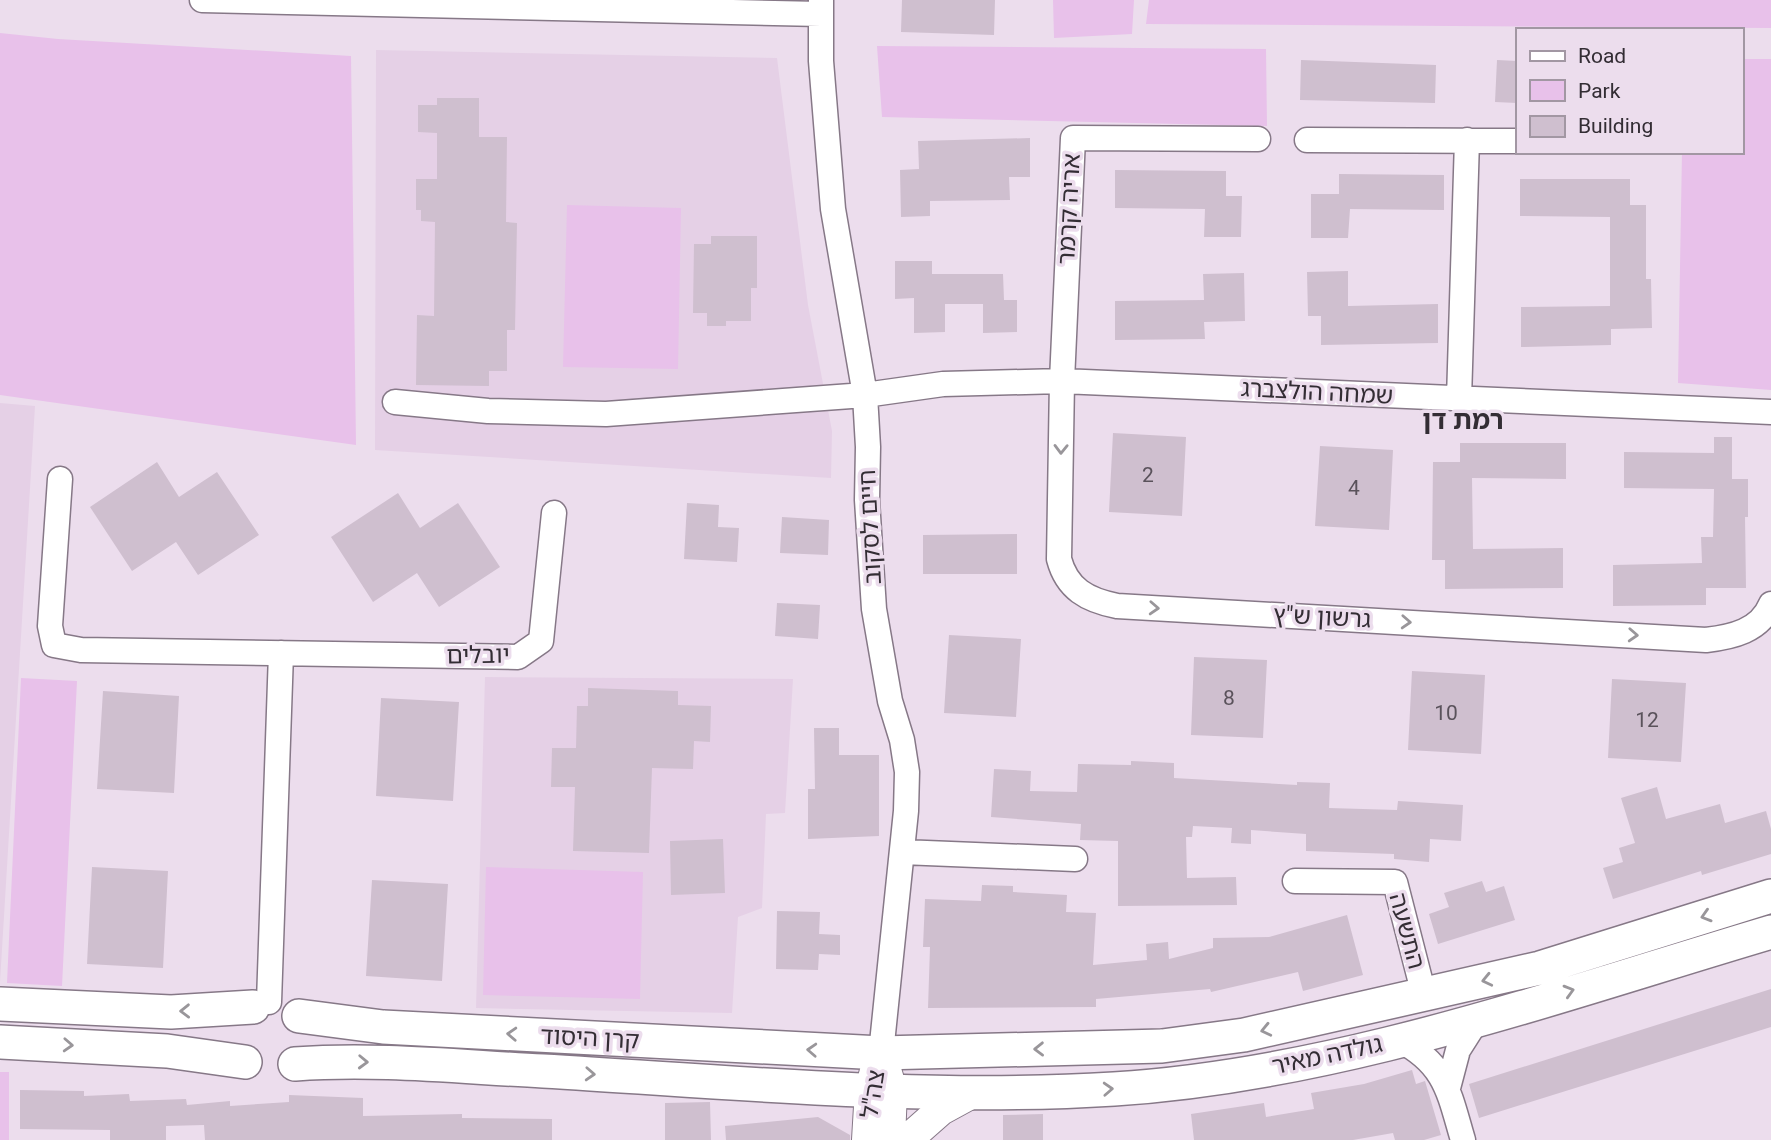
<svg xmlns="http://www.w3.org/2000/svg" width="1771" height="1140" viewBox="0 0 1771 1140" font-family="Roboto,'Noto Sans Hebrew',sans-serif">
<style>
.built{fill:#e5d0e6}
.green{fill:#e8c1ea}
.building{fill:#cfbfcf}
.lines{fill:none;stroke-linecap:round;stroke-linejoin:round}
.minor-casing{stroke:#867887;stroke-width:27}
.tertiary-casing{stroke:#867887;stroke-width:32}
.secondary-casing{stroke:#867887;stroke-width:36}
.minor{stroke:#fff;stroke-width:24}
.tertiary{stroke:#fff;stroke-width:30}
.secondary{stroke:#fff;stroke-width:33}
.oneway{stroke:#99969a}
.labels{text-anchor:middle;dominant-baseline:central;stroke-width:7;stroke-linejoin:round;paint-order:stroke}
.number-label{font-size:21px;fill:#5a525b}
.street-label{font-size:24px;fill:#332d34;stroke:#ecdded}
.neighbourhood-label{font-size:26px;font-weight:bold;fill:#332d34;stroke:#ecdded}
</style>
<rect width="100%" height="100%" fill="#ecdded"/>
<path class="built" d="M376 50 777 58 808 305 832 431 831 478 375 450Z
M0 403 35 406 0 982Z
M485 677 793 679 785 813 766 814 762 908 738 917 732 1013 476 1008Z"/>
<path class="green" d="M1053 0H1134L1132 34 1054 38Z
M1149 0H1771V28L1146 24Z
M0 33 58 39 351 56 356 445 0 395Z
M877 46 1266 49 1267 126 882 117Z
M1741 59H1771V390L1678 383 1682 152H1741Z
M567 205 681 208 678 369 563 367Z
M21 678 77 681 62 986 7 983Z
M486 867 643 872 640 999 483 995Z
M0 1072H9V1140H0Z"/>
<path class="building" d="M902 0H995L994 35 901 32Z
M1301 60 1436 65 1435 103 1300 100Z
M1497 60 1517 61V103L1495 102Z
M437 98H479V137H507L506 222 517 223 515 330H507V371H489V386L416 385 417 315 434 316 435 222 421 221V210H416V179H437V133L418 132V105H437Z
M1030 138V177H1009L1010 200 930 201V216L901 217 900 170 919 169 918 141Z
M1115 170 1226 171V196H1242L1241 237H1204L1205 209 1115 208Z
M1339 174 1444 175V210L1350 209 1348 238H1311V194H1339Z
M1520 179H1630V205H1646V279H1651L1652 328 1611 329V345L1521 347V307L1610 306V217L1520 216Z
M711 236H757V288H751V321H726V326H707V313H693L694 244H711Z
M895 261H932V274H1003L1004 300H1017V332L983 333V304H945V332L914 333V298L895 299Z
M1348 271V306L1438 304V343L1321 345V316H1308L1307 272Z
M1244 273 1245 321 1204 322 1205 339 1115 340V301L1204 300 1203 274Z
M1113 433 1186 437 1182 516 1109 512Z
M1714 437H1732V479H1748V517H1745L1746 588H1706V605L1613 606V565L1702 563 1701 537H1713L1714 489 1624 488V452L1714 453Z
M1460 443H1566V479L1472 478 1473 549 1563 548V588L1445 589V560H1432L1433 462H1460Z
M1320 446 1393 450 1389 530 1315 526Z
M157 462 179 497 217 472 259 535 198 575 176 542 132 571 90 507Z
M398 493 420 528 458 503 500 567 439 607 417 573 373 602 331 537Z
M687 503 719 505 718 527 739 528 737 562 684 559Z
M782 517 829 520 828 555 780 553Z
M1017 534V574H923V535Z
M777 603 820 605 818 639 775 636Z
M949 635 1021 639 1016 717 944 713Z
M1194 657 1267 660 1263 738 1191 735Z
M1412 671 1485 675 1481 754 1408 750Z
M1612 679 1686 683 1681 762 1608 758Z
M588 688 678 691V705L711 706 710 742 694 741 693 769 652 768 649 853 573 851 575 787H551L552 748H576L577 706H588Z
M103 691 179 696 174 793 97 789Z
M381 698 459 702 453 801 376 796Z
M814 728H839V755H879V836L808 839V789H815Z
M1131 761 1174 763V778L1297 785V782L1330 783 1329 808 1397 810 1398 801 1463 805 1461 841 1430 839 1429 862 1394 859V854L1306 851V834L1251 830V844L1231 843 1232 828 1193 826 1192 837H1186L1187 878 1236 877 1237 905 1118 906V841L1080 840 1081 824 991 817 994 769 1031 771 1030 791 1077 792 1078 764 1131 765Z
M1657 787 1666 819 1720 804 1725 823 1766 811 1771 829V854L1702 875 1701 871 1613 899 1603 868 1623 862 1619 848 1635 843 1621 798Z
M723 839 725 893 671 895 670 841Z
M92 867 168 871 163 968 87 964Z
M372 880 448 884 442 981 366 976Z
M1482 881 1486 892 1504 886 1515 920 1438 944 1429 914 1449 907 1444 893Z
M982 885 1013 886V892L1067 895 1066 912 1096 913 1093 965 1147 960 1146 944 1168 942 1169 959 1213 948V938L1269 937 1347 915 1363 975 1303 991 1298 972 1211 992 1210 989 1096 999V1007L928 1008 930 947H923L925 899 981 901Z
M777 911 820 912 819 934 840 935V955L819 954 818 970 776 969Z
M1771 989V1027L1479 1118 1469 1084Z
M1412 1070 1416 1084 1425 1081 1441 1135 1424 1140H1395L1393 1133 1353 1140H1194L1191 1114 1264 1103 1266 1117 1314 1109 1311 1093 1364 1084Z
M20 1090 84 1091V1096L129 1094 130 1101 186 1099 187 1105 230 1101V1106L289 1102V1095L363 1098V1116L462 1114V1118L552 1119V1140H205L204 1125 166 1126V1140H110V1130L20 1129Z
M710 1102 711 1140H665V1103Z
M1043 1114V1140H1003V1115Z
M818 1117 850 1135V1140H726L725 1126Z"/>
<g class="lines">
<g class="minor-casing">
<path id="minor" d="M202 0 821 14
M821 0V61L833 209 865 395 868 447 867 500 874 609 890 701 902 740 907 772 906 811 881 1053
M1258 139 1073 138 1062 381 1059 559C1067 589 1087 600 1117 606L1706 640C1732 637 1760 631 1771 604
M1307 140 1517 141
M1459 399 1467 140
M395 402 488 411 606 414 865 395 943 384 1062 381 1771 412
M60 479 50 626 54 645 81 650 518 657 541 641 554 513
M902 852 1075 859
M1295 881 1395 882 1424 995
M269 1002 281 653
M1399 1040C1446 1064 1449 1093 1463 1140
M1448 1088 1458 1050 1479 1017"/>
</g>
<g class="tertiary-casing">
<path id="tertiary" d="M881 1053 892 1090 890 1140
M867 1140 870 1090 876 1067
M907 1140 941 1110 974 1092"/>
</g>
<g class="secondary-casing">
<path id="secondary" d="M0 1004 171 1012 253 1007
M299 1016 383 1027 881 1053 1162 1046 1244 1035 1540 968 1771 896
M0 1042 167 1051 245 1062
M295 1064C377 1058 461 1067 543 1071 732 1082 924 1101 1114 1089 1337 1075 1558 995 1771 932"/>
</g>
<use href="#minor" class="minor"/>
<use href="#tertiary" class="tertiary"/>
<use href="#secondary" class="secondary"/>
</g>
<defs><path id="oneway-chevron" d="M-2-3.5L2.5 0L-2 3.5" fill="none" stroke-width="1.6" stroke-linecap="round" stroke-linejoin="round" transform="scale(1.75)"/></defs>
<g class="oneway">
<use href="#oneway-chevron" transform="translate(1061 449) rotate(91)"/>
<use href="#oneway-chevron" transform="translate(1154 608) rotate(3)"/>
<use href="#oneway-chevron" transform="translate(1406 622) rotate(3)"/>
<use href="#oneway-chevron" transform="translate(1633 635) rotate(3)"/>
<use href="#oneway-chevron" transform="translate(1706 916) rotate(163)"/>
<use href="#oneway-chevron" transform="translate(1487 980) rotate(167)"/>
<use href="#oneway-chevron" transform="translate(1569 991) rotate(-16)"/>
<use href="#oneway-chevron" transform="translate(185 1011) rotate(179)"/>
<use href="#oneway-chevron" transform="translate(1266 1030) rotate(167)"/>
<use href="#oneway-chevron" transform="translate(512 1034) rotate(-177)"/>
<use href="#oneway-chevron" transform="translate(68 1045) rotate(3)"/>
<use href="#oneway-chevron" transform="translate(1039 1049) rotate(179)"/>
<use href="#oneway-chevron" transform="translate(812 1050) rotate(-177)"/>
<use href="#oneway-chevron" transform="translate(363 1062) rotate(2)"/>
<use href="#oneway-chevron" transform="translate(590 1074) rotate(3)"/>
<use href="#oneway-chevron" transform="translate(1108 1089) rotate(-3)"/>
</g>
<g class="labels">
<g class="number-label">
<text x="1148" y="475">2</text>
<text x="1354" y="488">4</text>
<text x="1229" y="698">8</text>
<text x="1446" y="713">10</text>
<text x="1647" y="720">12</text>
</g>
<g class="street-label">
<text transform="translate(1069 209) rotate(-87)">אריה קרמר</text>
<text transform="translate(1317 392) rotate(3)">שמחה הולצברג</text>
<text transform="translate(870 527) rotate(-93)">חיים לסקוב</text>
<text transform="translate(1322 617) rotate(3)">גרשון ש"ץ</text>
<text transform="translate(478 655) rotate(-1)">יובלים</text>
<text transform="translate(1407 931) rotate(75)">התשעה</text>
<text transform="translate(590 1038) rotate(3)">קרן היסוד</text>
<text transform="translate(1327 1055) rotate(-12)">גולדה מאיר</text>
<text transform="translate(873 1094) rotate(-81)">צה"ל</text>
</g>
<g class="neighbourhood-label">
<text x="1463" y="420">רמת דן</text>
</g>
</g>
<rect x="1516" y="28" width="228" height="126" fill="#ecdded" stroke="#a297a3" stroke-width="2"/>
<rect x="1530" y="51" width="35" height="10" fill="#ffffff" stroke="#a297a3" stroke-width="2"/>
<text x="1578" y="63" font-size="21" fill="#332d34">Road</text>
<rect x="1530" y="80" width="35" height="21" fill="#e8c1ea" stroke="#a297a3" stroke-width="2"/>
<text x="1578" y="98" font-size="21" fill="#332d34">Park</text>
<rect x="1530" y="116" width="35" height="21" fill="#cfbfcf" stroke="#a297a3" stroke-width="2"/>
<text x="1578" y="133" font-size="21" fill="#332d34">Building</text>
</svg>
